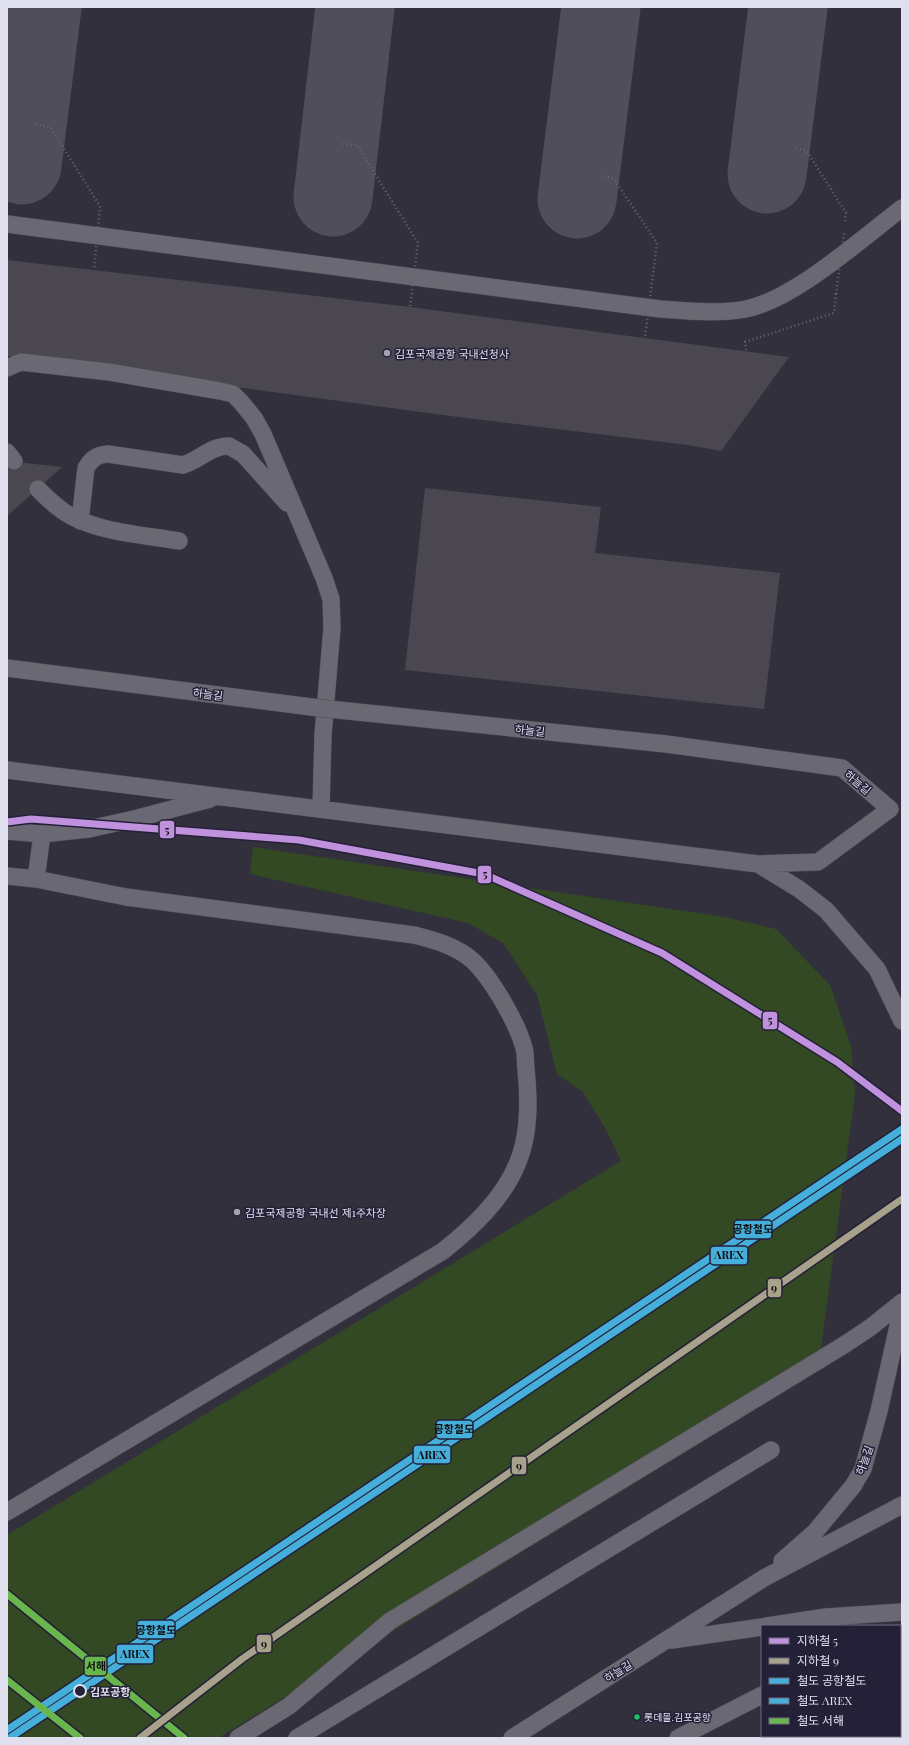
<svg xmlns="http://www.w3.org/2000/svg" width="909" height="1745" viewBox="0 0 909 1745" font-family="'Playfair Display','Noto Sans KR',serif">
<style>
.green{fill:#334923}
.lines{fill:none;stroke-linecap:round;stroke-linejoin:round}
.taxiway{stroke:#504e5a;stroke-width:79}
.building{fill:#4b4751}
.service-casing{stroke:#4e4c57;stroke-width:18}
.path{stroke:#686670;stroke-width:2.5;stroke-dasharray:1 3;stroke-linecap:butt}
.service{stroke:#6a6973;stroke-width:17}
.service-bridge-casing{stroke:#4e4c57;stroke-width:18;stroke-linecap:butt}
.path-bridge{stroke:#686670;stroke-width:2.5;stroke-dasharray:1 3;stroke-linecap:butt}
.service-bridge{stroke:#6a6973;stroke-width:17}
.rail-1-casing{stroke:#242037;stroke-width:10}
.rail-2-casing{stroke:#242037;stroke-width:10}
.rail-3-casing{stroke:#242037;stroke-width:10}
.rail-1{stroke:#46aeda;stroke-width:7}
.rail-2{stroke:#46aeda;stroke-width:7}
.rail-3{stroke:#69b64d;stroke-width:7}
.metro-1-casing{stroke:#242037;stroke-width:10}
.metro-2-casing{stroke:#242037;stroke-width:10}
.metro-1{stroke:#c092dd;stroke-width:7}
.metro-2{stroke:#a8a18b;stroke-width:7}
.poi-dot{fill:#a3a2b0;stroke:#242037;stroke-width:1.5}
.stop-dot{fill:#242037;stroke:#e0dfee;stroke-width:2}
.bus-dot{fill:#20bc6c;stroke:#242037;stroke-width:1.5}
.labels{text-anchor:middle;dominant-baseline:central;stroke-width:3;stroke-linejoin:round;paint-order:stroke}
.bus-label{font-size:10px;fill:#e0dfee;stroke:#242037;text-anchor:start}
.poi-label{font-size:11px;fill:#e0dfee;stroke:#242037;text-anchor:start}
.street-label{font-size:11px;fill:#e0dfee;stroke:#242037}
.stop-label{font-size:11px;font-weight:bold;fill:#e0dfee;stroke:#242037;text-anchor:start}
.line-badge{stroke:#242037;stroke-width:1.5}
.pale-badge-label{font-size:11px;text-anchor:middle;font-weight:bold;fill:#111}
</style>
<rect width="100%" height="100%" fill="#32303c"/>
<path class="green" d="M253 847 725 917 776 929 830 985 851 1046 855 1093 818 1371 218 1738H7V1535L621 1161 605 1128 583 1092 557 1074 537 995 503 943 468 923 250 874Z"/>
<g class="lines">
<path class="taxiway" d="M22 165 42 7
M767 174 788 7
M333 197 355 7
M577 199 601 7"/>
</g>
<path class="building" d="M7 260 410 307 789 357 721 451 688 445 458 417 7 356Z
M7 461 62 467 7 516Z
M425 488 601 507 595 553 780 573 764 709 405 670Z"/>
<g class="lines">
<g class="service-casing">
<path id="service" d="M7 224 660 309C689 311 718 314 746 309 795 299 861 239 902 208
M7 368 21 362 109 372 220 391 233 394 241 402 254 418 263 434 324 578 331 599 332 628 323 735 321 809
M7 452 14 461
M38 489C48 499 58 509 71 516 103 533 144 535 179 541
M80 521 86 468C92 458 97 455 108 454L183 465C200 460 210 446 229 446L243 454 287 503
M666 744 842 768 890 809
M7 770 758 864 818 862 890 809
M7 831 42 834 89 829 134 819 210 799
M758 864 799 889 826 910 877 969 902 1021
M7 876 36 879
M7 1512 443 1251C473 1227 504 1198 518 1162 530 1133 529 1099 526 1069 525 1062 526 1054 524 1048 517 1022 488 971 467 956 450 944 433 940 414 935L126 897 36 879 42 834
M782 1561 815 1532 853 1486 863 1469 879 1411 902 1308
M767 1626 826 1617 902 1612
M672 1640 762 1627
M900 1658 902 1657
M238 1738 289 1706 390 1621 844 1345 871 1327 902 1302
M297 1738 771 1450
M512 1738 764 1578 902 1505
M678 1738 762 1695"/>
</g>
<path class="path" d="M796 149 806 150 846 213 845 221
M746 350 745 342 834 313 836 294"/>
<use href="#service" class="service"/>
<g class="service-bridge-casing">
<path id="service-bridge" d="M7 668 319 708 666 744"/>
</g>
<path class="path-bridge" d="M36 124 51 128 100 206 94 270
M343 144 357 145 418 243 410 307
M604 176 614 179 657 243 645 337
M836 294 844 233"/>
<use href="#service-bridge" class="service-bridge"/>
<g class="rail-1-casing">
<path id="rail-1" d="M7 1730 902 1129"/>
</g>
<g class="rail-2-casing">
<path id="rail-2" d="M11 1737 902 1139"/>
</g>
<g class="rail-3-casing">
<path id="rail-3" d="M7 1594 184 1738
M7 1680 80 1738"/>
</g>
<use href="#rail-1" class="rail-1"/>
<use href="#rail-2" class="rail-2"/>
<use href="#rail-3" class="rail-3"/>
<g class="metro-1-casing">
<path id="metro-1" d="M7 822 31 819 299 840 484 874 662 953 837 1062 902 1111"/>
</g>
<g class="metro-2-casing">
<path id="metro-2" d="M140 1738 242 1659 902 1199"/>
</g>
<use href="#metro-1" class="metro-1"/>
<use href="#metro-2" class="metro-2"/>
</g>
<g class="poi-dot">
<circle cx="387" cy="353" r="4"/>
<circle cx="237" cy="1212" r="4"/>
</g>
<circle class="stop-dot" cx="80" cy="1691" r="6"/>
<circle class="bus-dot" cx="637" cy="1717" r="3.5"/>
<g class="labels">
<g class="bus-label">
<text x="644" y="1717">롯데몰.김포공항</text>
</g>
<g class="poi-label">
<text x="395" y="353">김포국제공항 국내선청사</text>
<text x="245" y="1212">김포국제공항 국내선 제1주차장</text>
</g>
<g class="street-label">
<text transform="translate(208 694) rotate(7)">하늘길</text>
<text transform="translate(530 730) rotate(6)">하늘길</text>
<text transform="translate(858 782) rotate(40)">하늘길</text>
<text transform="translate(864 1460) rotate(-71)">하늘길</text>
<text transform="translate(618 1671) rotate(-32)">하늘길</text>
</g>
<g class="stop-label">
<text x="90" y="1691">김포공항</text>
</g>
</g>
<g class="line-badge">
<rect x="159" y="820" width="16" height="19" rx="4" fill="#c092dd"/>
<rect x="477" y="865" width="15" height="19" rx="4" fill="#c092dd"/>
<rect x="762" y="1011" width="16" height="19" rx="4" fill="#c092dd"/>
<rect x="734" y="1220" width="38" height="19" rx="4" fill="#46aeda"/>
<rect x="710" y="1246" width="38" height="19" rx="4" fill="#46aeda"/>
<rect x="767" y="1278" width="15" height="20" rx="4" fill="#a8a18b"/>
<rect x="436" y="1420" width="37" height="19" rx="4" fill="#46aeda"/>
<rect x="413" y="1445" width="38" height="19" rx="4" fill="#46aeda"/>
<rect x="511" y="1456" width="16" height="19" rx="4" fill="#a8a18b"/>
<rect x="137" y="1620" width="38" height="19" rx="4" fill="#46aeda"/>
<rect x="256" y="1634" width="16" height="19" rx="4" fill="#a8a18b"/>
<rect x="116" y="1644" width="38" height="20" rx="4" fill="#46aeda"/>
<rect x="84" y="1656" width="23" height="20" rx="4" fill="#69b64d"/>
</g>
<g class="pale-badge-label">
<text x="167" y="834">5</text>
<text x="485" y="878">5</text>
<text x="770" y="1024">5</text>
<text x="753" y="1233">공항철도</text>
<text x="729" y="1259">AREX</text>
<text x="774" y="1292">9</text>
<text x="454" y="1433">공항철도</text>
<text x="432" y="1459">AREX</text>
<text x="519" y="1470">9</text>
<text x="156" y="1634">공항철도</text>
<text x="264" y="1648">9</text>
<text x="135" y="1658">AREX</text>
<text x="96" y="1670">서해</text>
</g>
<rect width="909" height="1745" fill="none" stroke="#e0dfee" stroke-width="16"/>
<rect x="761" y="1625" width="140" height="112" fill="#242037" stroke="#6f6c80"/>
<rect x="769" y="1638" width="20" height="6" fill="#c092dd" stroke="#6f6c80"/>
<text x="797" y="1645" font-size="12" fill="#e0dfee">지하철 5</text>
<rect x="769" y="1658" width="20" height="6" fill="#a8a18b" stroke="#6f6c80"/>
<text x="797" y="1665" font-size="12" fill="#e0dfee">지하철 9</text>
<rect x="769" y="1678" width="20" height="6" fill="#46aeda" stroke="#6f6c80"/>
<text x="797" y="1685" font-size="12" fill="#e0dfee">철도 공항철도</text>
<rect x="769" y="1698" width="20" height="6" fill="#46aeda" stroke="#6f6c80"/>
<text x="797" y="1705" font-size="12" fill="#e0dfee">철도 AREX</text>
<rect x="769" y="1718" width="20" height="6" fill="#69b64d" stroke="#6f6c80"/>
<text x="797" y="1725" font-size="12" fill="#e0dfee">철도 서해</text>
</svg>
